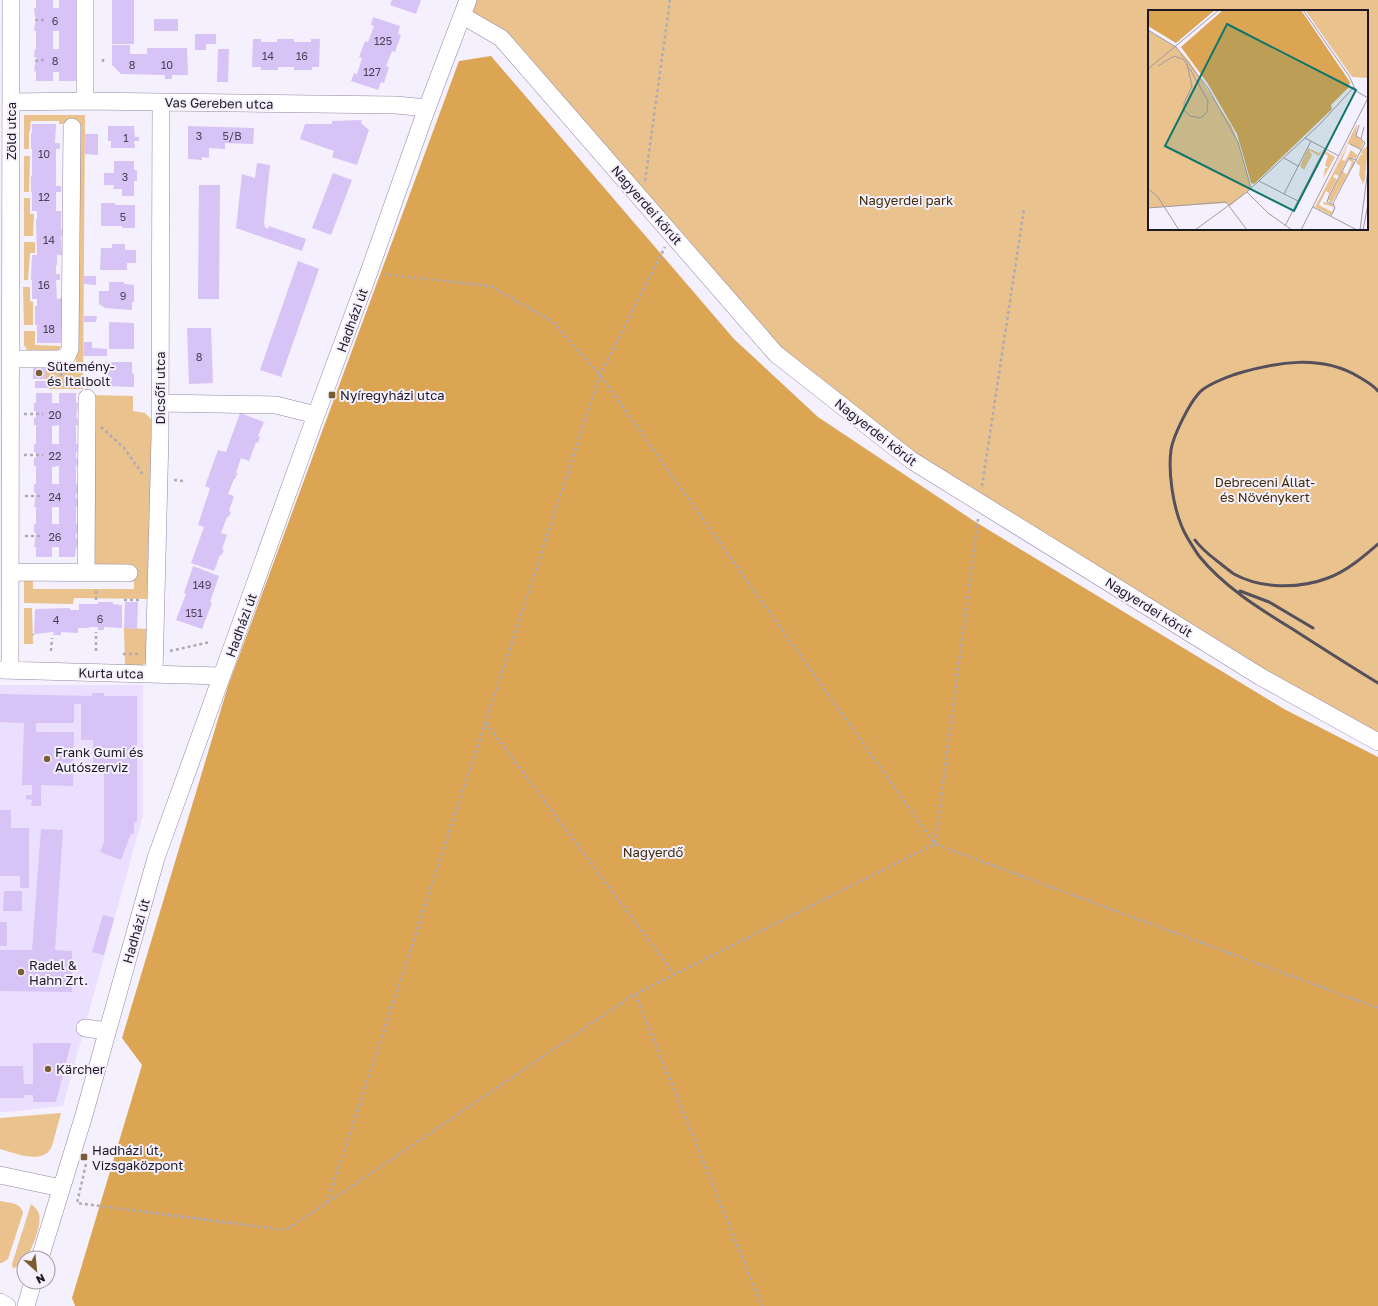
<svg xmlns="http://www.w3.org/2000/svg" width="1378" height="1306" viewBox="0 0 1378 1306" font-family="'Golos Text',sans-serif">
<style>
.built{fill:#ebdfff}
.green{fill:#e9c28d;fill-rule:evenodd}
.forest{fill:#dca553}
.building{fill:#d7c3f5;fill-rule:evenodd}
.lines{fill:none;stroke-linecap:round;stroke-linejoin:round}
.minor-casing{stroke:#9387a5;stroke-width:18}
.path{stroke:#afaab7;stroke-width:2.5;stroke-dasharray:3 3;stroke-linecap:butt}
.minor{stroke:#fff;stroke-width:17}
.rail{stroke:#55505c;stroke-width:3}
.poi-dot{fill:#7b5d32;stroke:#f5f0fd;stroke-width:1.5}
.labels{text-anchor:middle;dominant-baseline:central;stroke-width:4;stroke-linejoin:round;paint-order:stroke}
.number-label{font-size:11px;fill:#4c4358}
.street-label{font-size:13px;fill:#1d1823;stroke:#f5f0fd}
.park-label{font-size:13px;fill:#422c07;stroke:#f5f0fd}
.poi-label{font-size:13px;fill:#1d1823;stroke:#f5f0fd;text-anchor:start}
.inset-road{fill:none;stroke:#9f9aa6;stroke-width:1}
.view{fill:#0f766e;fill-opacity:0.15;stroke:#0f766e;stroke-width:2}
.inset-edge{fill:none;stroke:#1d1823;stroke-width:2}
</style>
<rect width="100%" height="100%" fill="#f5f0fd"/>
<path class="built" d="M0 685H143V815L63 1106 7 1112H0Z"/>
<path class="green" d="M468 0H1378V742L911 460 776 354 501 38 463 16ZM1149 11H1367V229H1149Z
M24 115H85L83 389H49V381H46V366H76L79 155 75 124H59V121H31L30 131 29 132V149H24Z
M24 156H30L29 192H24Z
M24 198H30V214H34L33 236H24Z
M24 242H35V253H30L28 280H24Z
M23 287H30V301L33 302V325H24Z
M24 331H35V345L61 346 60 348 57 351 27 350 24 345Z
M90 395 133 396V411L145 413 152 420 150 599 74 598 73 604 24 603V581L33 579V589H134V566L93 565Z
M24 608H32L33 644H24Z
M124 628 150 629 147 662 141 666H125Z
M61 1113 52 1146C44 1166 15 1153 0 1149V1118Z
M0 1201C9 1203 21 1202 23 1213L8 1259 2 1263H0Z
M31 1204C35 1207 38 1210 39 1214 42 1225 32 1248 27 1257L24 1258V1261L13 1269 12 1264Z"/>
<path class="forest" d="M491 56 734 339 818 417 974 521 1284 709 1378 757V1306H75L72 1298 142 1065 122 1038 228 686 459 61Z"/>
<path class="building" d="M36 0H53V8H59V0H76V8H78V17H76V23H78V31H76V49H78V57H76V64H78V72H76V81H59V72H53V81H36V71L34 72 35 63 36 64V57H34L35 49H36V31H34L35 23H36V17H35L34 8H36ZM53 31H59V49H53Z
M112 0H134V44H112Z
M392 0H421L416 14 390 5Z
M373 17 400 26 398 34 401 35 395 52 392 51 386 66 389 67 384 83 381 82 378 90 351 81 354 73 357 74 362 58 359 57 365 41 368 42 374 26 371 25Z
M154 19H178V31H154Z
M195 34H216V44H206V50H195Z
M253 39H261V42H277V39H294V42H311V39H320L319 67H312V70H294V67H278V70H261V67H252Z
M112 45H130V54H147V48H187L188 75H172V79H165V75L121 74 112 65Z
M218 49H229L228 82H217Z
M362 120 361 123 369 130 357 165 332 157 334 151 300 139 305 124H332V121Z
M32 124H56L55 143H60V149H56V186H61V192H56V211H61V229H65V236H61L62 255H57V265H56V274H60V280H56L57 299 62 298 61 318H65V323L61 324 62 343H37V325H35V306H37V299H32V280H31L32 255H37L36 219H37V211H32V192H31V176H32V149H31V133H32Z
M108 126H134L135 137H139V141H134L135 148H111V141H108Z
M188 126 254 128 253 144 225 143V149L209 148V158L202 157V160L188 159Z
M85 134H98V155L85 154Z
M114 161H134V170H137V181H134V196H122V189H113L114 185H104V173H114Z
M257 163 270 165 264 222 265 227 268 229 269 226 306 239 302 251 236 228 242 174 255 178Z
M333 173 352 180 331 235 312 228Z
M199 185H220L219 299H198Z
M101 203H115V205H135V228H122V226H101Z
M112 244H125V250H136V263H127V270H100L101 248H112Z
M298 261 319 269 281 377 260 370Z
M84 276H96V285L84 284Z
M109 282H124V284L134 285V302H132V310L105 308 99 304V291H109Z
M84 316H97L96 322H84Z
M109 322 134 323V349H109Z
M187 328H211L213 383 189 384Z
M84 342H92V348L107 349V356H83Z
M104 362H132V373L134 374V387L106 386V375L104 374Z
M33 366 46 367V379H33Z
M35 381H49V388H35Z
M36 393H52V403H59V393H76V403H78L76 418 77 417 78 425H76V444H78L77 452H76V459L77 458 78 462 77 466H76V484H77L78 493H76V499H78V507H76V524H78V533H76V539H78V547H76L75 557H59V547H52V557H36V547H34L36 533H34V524H36V507H34L36 493H34V484H36V466H34V458H36V452H34V444H36V425H34V417L36 418V411H34V403H36ZM59 425V444H52V426ZM59 466V484H52V467ZM52 507H59V524H52Z
M240 413 264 422 258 436 260 437 258 443 256 442 249 461 241 458 236 473H238L236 476 235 479H234L228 494 234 496 229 511 231 512 230 515 228 517H227L221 533 227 535 222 549 224 550 221 556 220 555 214 571 191 563 204 527 198 525 210 488 205 486 218 450 226 452Z
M193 566 219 576 210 602 212 603 202 629 176 620 186 594 184 593Z
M98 602H113V604L122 605V628L104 627V630H98V627H89V628H78V633L61 632V635H53L54 632 34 634 35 609 70 608V610H79V604H98Z
M125 602H138L137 629 124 628Z
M92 693H104V696H137V822H134V834H131L121 860 100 852 104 842V771L93 772V740H81V704H74V723H36V732H74L73 786 41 785V806H31L32 800 26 799V795H32V785H22L24 723 0 722V694L92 696Z
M0 810H11V828H29V888H20V876H0Z
M41 829 63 830 55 950 72 951V992L0 991V950H32Z
M4 891H22V911H3Z
M103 915 114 918 104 955 92 952Z
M0 922H7V946H0Z
M33 1043H71L56 1102H33V1095H24V1098H0V1066H23L24 1084H33Z"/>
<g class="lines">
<g class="minor-casing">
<path id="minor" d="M463 16 501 38 776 354 911 460 1261 677 1378 742
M85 101V0
M11 102 85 101 396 105 427 108
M11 359H59L67 356 70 349 72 127
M160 403 276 405 316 415
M10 572 129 573
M86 573 87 398
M0 670 222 676
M10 670 11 0
M154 674 160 436 161 102
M85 1028 107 1031
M0 1175 61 1188
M40 1258 84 1115 156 858 316 415 369 272 427 108 468 0
M0 1302 7 1306
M26 1306 33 1282"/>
</g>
<path class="path" d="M35 20H44
M103 59V63
M35 61 44 60
M645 181 670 0
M383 274 490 286 552 321 600 375 935 844
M60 374 69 380 77 389
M24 414H43
M101 427 124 448 144 476
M24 455H43
M174 480 183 481
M982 486 1024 209
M25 496H43
M25 536H43
M96 600V589
M124 600H141
M33 635V634
M51 651 52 638
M96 651V632
M170 651 210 642
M123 654H141
M486 723 674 974
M935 843 978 519
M635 994 762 1306
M86 1164 77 1203 285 1230 327 1203 635 994 935 844 1378 1008
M327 1203 600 375 665 247"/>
<use href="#minor" class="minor"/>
<path class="rail" d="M1378 391C1373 385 1366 381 1359 377 1321 354 1276 362 1236 374 1225 378 1207 384 1199 393 1189 404 1173 436 1171 450 1168 472 1173 506 1182 527 1186 537 1193 547 1199 556 1224 587 1260 609 1294 630 1322 648 1350 666 1378 683
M1195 540C1202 550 1212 557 1221 564 1225 567 1229 571 1234 574 1261 589 1299 589 1328 578 1347 571 1363 557 1378 544
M1240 591 1269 602 1313 628"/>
</g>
<g class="poi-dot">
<circle cx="39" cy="373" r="4"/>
<rect x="328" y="391" width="8" height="8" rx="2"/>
<circle cx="47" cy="759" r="4"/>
<circle cx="21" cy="972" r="4"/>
<circle cx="48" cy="1069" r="4"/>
<rect x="80" y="1153" width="8" height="8" rx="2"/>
</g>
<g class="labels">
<g class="number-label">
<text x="55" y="20">6</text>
<text x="383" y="40">125</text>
<text x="268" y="55">14</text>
<text x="302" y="55">16</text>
<text x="55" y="60">8</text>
<text x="132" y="64">8</text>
<text x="167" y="64">10</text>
<text x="372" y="71">127</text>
<text x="199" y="135">3</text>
<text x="232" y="135">5/B</text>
<text x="126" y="137">1</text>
<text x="44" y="153">10</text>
<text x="125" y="176">3</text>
<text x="44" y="196">12</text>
<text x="123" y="216">5</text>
<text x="49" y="239">14</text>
<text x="44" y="284">16</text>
<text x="123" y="295">9</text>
<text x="49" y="328">18</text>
<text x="199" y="356">8</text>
<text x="55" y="414">20</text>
<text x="55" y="455">22</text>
<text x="55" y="496">24</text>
<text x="55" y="536">26</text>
<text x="202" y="584">149</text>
<text x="194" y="612">151</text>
<text x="100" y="618">6</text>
<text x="56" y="619">4</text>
</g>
<g class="street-label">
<text transform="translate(219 103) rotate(1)">Vas Gereben utca</text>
<text transform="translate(11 131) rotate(-90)">Zöld utca</text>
<text transform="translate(647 205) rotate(49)">Nagyerdei körút</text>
<text transform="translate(352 320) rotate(-70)">Hadházi út</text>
<text transform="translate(160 388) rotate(-90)">Dicsőfi utca</text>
<text transform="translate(876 432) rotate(38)">Nagyerdei körút</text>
<text transform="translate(1149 607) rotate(32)">Nagyerdei körút</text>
<text transform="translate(241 625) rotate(-70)">Hadházi út</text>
<text transform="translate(111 673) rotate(1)">Kurta utca</text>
<text transform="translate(136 931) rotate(-74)">Hadházi út</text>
</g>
<g class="park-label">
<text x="906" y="200">Nagyerdei park</text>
<text x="1265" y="482">Debreceni Állat-<tspan x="1265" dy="15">és Növénykert</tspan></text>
<text x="653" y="852">Nagyerdő</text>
</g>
<g class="poi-label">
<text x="47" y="366">Sütemény-<tspan x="47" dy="15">és Italbolt</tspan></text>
<text x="340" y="395">Nyíregyházi utca</text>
<text x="55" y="752">Frank Gumi és<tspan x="55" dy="15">Autószerviz</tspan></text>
<text x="29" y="965">Radel &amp;<tspan x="29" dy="15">Hahn Zrt.</tspan></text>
<text x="56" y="1069">Kärcher</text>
<text x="92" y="1150">Hadházi út,<tspan x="92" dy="15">Vizsgaközpont</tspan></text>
</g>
</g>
<g transform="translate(1148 10)">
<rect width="220" height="220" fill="#f5f0fd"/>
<path d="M157 0H220V68L204 67ZM0 20 28 37 41 51 83 115 90 132 103 178 82 196 79 193 0 198ZM209 114 208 126 216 132 213 139 200 134 201 131 172 186ZM200 135 194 150 197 151 203 140 209 145 212 140 208 148H200L191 166 187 164 185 167 189 169 180 186 181 183 178 181 171 195 184 202 186 197 175 194 176 192 185 195 187 197 183 205H182L167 197ZM220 136 217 169 215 174 211 165 212 156 208 153 213 144 216 146 213 143 215 139ZM160 138 171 143 174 140 171 146 161 140 164 145 156 160 152 156ZM177 141 187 147 175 169 177 158H180L177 155 180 145 175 144ZM203 148 207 152 183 194 180 189 195 160 196 163 199 164 204 152 201 150 196 159 201 149Z" fill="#e9c28d"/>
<path d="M0 0H67L28 33 0 16ZM75 0H153L202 72 201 77 183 95 184 99 106 174 103 173 89 124 60 74 33 37Z" fill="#dca553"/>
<path class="inset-road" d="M155 0 201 66 208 81 220 88M0 20 28 37 60 78 90 132 103 178M10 56 26 46 35 49 39 54 40 57 42 59 60 91 59 102 53 108 42 106 36 100V93L44 76 39 54M0 59 71 0M211 115 208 126 213 129M157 128 191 146M202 134 214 140M136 148 150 156M111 171 150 191M0 179 10 187 31 220M99 182 120 203 144 220M136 184 163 131M186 195 179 192 181 186 201 148 209 150M165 197 209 220M0 198 78 192 99 220M183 206 187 198 185 193 217 133 213 129 216 117M137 216 177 138M47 220 99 182 172 114 206 77M153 220 220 88M212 220 220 159M215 220 220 194"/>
<path class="view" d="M79 14 208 80 146 201 17 136Z"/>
<rect width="220" height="220" class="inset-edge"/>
</g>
<g transform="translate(36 1270) rotate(153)"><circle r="19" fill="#f5f0fd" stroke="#9f9aa6"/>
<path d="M0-3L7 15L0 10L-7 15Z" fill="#7b5d32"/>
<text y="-6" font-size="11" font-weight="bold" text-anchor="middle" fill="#1d1823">N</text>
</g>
</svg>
